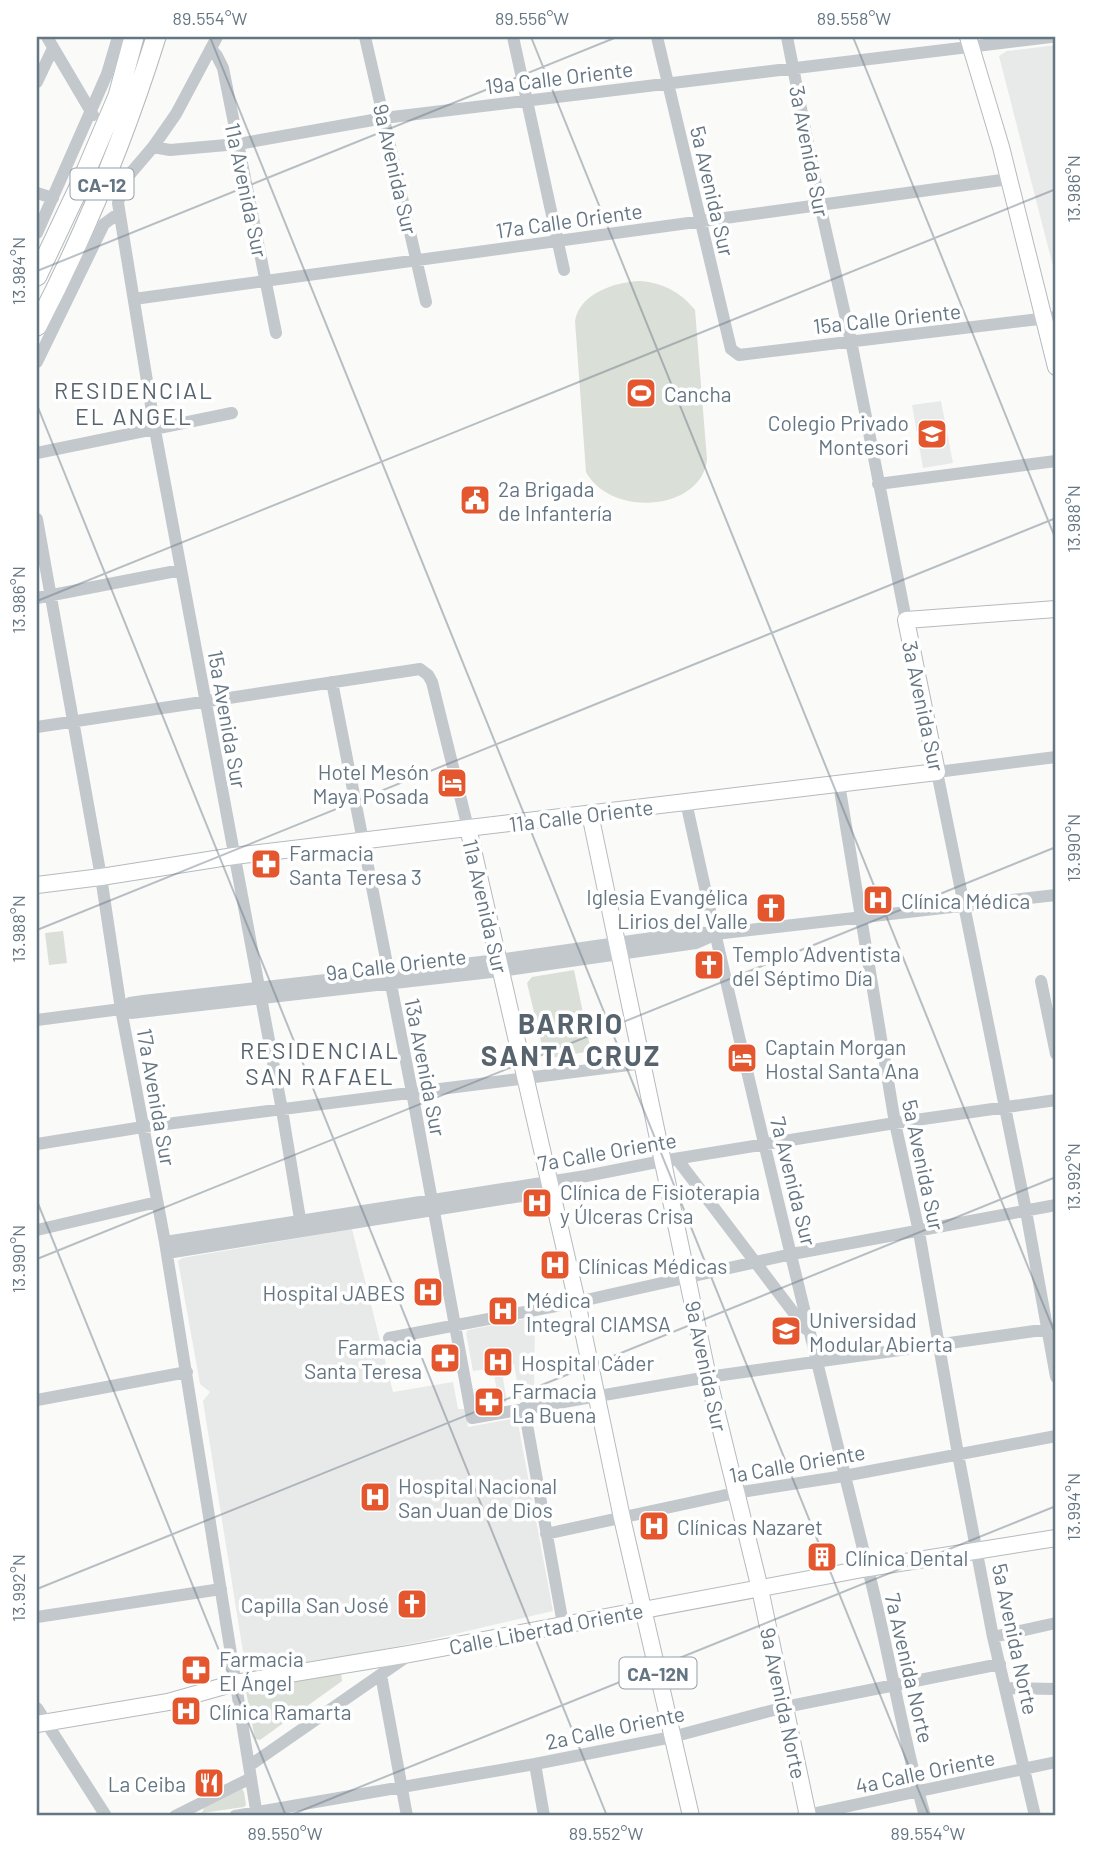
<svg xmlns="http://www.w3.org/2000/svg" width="1093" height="1853" viewBox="0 0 1093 1853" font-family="Barlow,sans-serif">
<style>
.built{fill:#e8e9e9}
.green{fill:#dadfd7}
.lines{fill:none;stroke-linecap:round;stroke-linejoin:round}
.major-casing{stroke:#b5babe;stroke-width:18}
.highway-casing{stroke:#b4b9bd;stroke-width:21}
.minor{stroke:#c3c8cc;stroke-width:12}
.major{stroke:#fff;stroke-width:16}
.highway{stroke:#fff;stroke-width:19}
.ticks{fill:none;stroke:#657683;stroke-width:2;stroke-opacity:0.45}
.labels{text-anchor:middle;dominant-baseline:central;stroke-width:7;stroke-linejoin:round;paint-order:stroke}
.shield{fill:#fff;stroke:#939fa8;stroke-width:2}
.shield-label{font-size:19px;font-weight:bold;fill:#657683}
.street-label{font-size:21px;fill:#657683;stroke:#fff}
.poi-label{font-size:21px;fill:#657683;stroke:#fff;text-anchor:start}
.neighbourhood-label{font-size:23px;letter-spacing:2px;fill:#57646e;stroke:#fff}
.district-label{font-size:28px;font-weight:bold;letter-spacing:2px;fill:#57646e;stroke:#fff}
.neatline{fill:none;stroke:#657683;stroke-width:2.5}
.ticks-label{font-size:18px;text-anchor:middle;fill:#657683}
</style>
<rect width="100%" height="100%" fill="#fafaf8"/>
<path class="built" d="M1056 45V278L999 56 1007 51Z
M941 401 953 463 923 468 912 405Z
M352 1229 393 1392 453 1382 458 1409H465L468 1427 517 1418 553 1611 429 1640 247 1677 203 1401 210 1392 200 1384 178 1261 182 1258Z
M535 1317 534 1399 520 1400 514 1364 501 1367 507 1402 499 1404 493 1368 473 1371 466 1333 468 1330Z"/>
<path class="green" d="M640 281C663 283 681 292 695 310L707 460C701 511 611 518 586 472L575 321C580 293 615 282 640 281Z
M63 931 67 963 49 965 45 933Z
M574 970 591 1051 551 1058 544 1054 527 983 532 977Z
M338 1672 341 1674 342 1681 260 1740 255 1739 246 1691Z
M242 1789 244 1792 246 1805 244 1807 202 1813 204 1808Z"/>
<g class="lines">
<g class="major-casing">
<path id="major" d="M968 37 1001 147 1056 367
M590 814 708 1377 760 1589 808 1816
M468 828 577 1302 622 1518 691 1816
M37 885 101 877 234 856 937 772 906 620 1056 609
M37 1724 168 1702 235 1683 409 1654 868 1568 1056 1538"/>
</g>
<g class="highway-casing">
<path id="highway" d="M37 276 81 183 118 96 134 37
M37 326C85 234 125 136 156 37"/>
</g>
<path class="minor" d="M47 37 93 115
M217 37 176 114 153 147 124 181 118 203 155 430 282 1110 302 1231
M365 37 426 302
M513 37 564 270
M657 37 731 349 739 355 1056 317
M787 37 820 205 851 341 906 620
M211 49 217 56 223 68 276 333
M37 82 53 48
M153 147 170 150 238 144 384 118 1051 37
M37 193 53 198
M37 233 107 74 118 37
M134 299 1009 179
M37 362 104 224 119 213
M37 453 232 413
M878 484 1056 461
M37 519 101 877 121 1009 165 1242 257 1816
M37 598 181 570
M332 682 412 1092 472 1418 708 1377 1056 1328
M37 727 420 669 428 675 432 682 468 828
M1056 757 937 772 1026 1211 1056 1377
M839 784 895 1123 919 1232 958 1454 993 1637 1035 1816
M686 802C742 1059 805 1314 868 1569 889 1651 902 1735 925 1816
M1041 981 1056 1054
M121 1009 131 1013 500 971 696 943 714 935
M37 1020 121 1009 130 1003 143 1001 498 960 694 932 715 934 1056 895
M37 1144 143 1127 644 1063
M677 1159 806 1329
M37 1230 157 1202
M165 1242 586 1176 662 1161 895 1123 1056 1100
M167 1253 552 1191
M389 1338 577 1302 792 1254 1056 1205
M37 1400 187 1372
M524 1408 563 1624
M546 1534 735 1493 844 1476 1056 1436
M37 1617 221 1589
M993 1637 1056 1623
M381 1675 407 1816
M1006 1688 1056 1689
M37 1708 106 1816
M535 1764 544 1816
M249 1766 409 1655
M175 1816 251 1778
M235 1816 535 1764 672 1737 785 1707 1000 1664
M802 1816 1056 1762"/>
<use href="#major" class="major"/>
<use href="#highway" class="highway"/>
</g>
<path class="ticks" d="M210 37 929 1816M531 37 1056 1336M853 37 1056 540M37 271 617 37M37 405 607 1816M37 601 1056 189M37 930 1056 518M37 1201 286 1816M37 1259 1056 847M37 1589 1056 1177M288 1816 1056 1506"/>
<defs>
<g id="stadium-square" transform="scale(1.575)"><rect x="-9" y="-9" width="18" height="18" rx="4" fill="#e4572e" stroke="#fff"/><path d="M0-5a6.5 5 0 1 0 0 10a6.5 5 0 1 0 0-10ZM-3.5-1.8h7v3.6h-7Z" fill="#fff"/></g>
<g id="school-square" transform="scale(1.575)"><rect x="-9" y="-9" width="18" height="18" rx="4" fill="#e4572e" stroke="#fff"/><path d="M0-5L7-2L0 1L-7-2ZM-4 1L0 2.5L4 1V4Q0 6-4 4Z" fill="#fff"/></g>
<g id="civic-square" transform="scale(1.575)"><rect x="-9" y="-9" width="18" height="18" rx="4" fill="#e4572e" stroke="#fff"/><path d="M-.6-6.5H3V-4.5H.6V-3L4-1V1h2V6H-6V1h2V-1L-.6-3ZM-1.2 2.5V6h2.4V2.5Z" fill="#fff"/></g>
<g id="hotel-square" transform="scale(1.575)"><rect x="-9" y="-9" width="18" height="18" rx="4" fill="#e4572e" stroke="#fff"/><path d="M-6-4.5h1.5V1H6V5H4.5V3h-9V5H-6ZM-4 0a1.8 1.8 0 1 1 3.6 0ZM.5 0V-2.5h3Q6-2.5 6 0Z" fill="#fff"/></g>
<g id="pharmacy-square" transform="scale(1.575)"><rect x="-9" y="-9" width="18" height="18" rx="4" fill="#e4572e" stroke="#fff"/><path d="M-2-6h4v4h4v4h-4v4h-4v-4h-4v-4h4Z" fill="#fff"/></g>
<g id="hospital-square" transform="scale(1.575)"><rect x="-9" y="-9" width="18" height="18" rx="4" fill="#e4572e" stroke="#fff"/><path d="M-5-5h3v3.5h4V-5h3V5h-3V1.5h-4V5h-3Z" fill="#fff"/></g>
<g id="church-square" transform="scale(1.575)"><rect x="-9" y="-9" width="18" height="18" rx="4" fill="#e4572e" stroke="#fff"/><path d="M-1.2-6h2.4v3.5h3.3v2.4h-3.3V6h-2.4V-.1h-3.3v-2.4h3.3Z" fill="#fff"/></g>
<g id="university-square" transform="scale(1.575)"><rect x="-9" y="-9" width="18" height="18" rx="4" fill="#e4572e" stroke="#fff"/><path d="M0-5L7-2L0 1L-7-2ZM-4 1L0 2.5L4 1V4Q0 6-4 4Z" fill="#fff"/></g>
<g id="building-square" transform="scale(1.575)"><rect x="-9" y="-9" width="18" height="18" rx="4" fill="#e4572e" stroke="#fff"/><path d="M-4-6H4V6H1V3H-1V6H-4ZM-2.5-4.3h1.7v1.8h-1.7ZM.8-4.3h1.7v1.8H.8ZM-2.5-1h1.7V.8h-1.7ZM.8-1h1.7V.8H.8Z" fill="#fff"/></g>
<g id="restaurant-square" transform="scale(1.575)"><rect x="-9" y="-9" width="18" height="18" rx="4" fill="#e4572e" stroke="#fff"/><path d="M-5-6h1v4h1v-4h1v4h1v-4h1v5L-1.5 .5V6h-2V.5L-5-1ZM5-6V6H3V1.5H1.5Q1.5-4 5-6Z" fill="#fff"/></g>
</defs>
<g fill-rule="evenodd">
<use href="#stadium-square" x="641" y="393"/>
<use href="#school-square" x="932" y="434"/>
<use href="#civic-square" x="475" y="500"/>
<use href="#hotel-square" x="452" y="783"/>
<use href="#pharmacy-square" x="266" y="864"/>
<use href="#hospital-square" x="878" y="900"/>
<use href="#church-square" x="771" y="908"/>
<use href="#church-square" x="709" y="965"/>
<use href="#hotel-square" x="742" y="1058"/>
<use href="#hospital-square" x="537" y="1203"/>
<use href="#hospital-square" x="555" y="1265"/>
<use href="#hospital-square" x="428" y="1292"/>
<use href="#hospital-square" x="503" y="1311"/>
<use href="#university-square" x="786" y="1331"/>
<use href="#pharmacy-square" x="445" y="1358"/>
<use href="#hospital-square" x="498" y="1362"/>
<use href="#pharmacy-square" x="489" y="1402"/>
<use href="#hospital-square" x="375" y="1497"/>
<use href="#hospital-square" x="654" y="1526"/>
<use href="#building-square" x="822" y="1557"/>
<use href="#church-square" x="412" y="1604"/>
<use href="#pharmacy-square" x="196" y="1670"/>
<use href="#hospital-square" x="186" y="1711"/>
<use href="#restaurant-square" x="209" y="1783"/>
</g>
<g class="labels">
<g class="shield">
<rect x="70.5" y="168.5" width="63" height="31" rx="5"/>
<rect x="619.5" y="1657.5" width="77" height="31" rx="5"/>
</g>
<g class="shield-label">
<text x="102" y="184">CA-12</text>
<text x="658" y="1673">CA-12N</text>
</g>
<g class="street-label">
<text transform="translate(559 77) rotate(-7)">19a Calle Oriente</text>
<text transform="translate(810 151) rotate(79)">3a Avenida Sur</text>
<text transform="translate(396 169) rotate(77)">9a Avenida Sur</text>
<text transform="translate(247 190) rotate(78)">11a Avenida Sur</text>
<text transform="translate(713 191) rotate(77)">5a Avenida Sur</text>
<text transform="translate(569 220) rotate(-8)">17a Calle Oriente</text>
<text transform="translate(887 318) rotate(-6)">15a Calle Oriente</text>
<text transform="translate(924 706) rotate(78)">3a Avenida Sur</text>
<text transform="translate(228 719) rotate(80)">15a Avenida Sur</text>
<text transform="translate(581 815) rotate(-7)">11a Calle Oriente</text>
<text transform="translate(486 906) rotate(77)">11a Avenida Sur</text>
<text transform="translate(396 964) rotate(-7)">9a Calle Oriente</text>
<text transform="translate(426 1067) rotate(79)">13a Avenida Sur</text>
<text transform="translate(157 1097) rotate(80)">17a Avenida Sur</text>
<text transform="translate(607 1151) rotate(-10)">7a Calle Oriente</text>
<text transform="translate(924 1165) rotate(78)">5a Avenida Sur</text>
<text transform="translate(794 1181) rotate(76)">7a Avenida Sur</text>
<text transform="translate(707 1366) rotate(78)">9a Avenida Sur</text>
<text transform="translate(797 1463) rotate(-10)">1a Calle Oriente</text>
<text transform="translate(546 1628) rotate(-11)">Calle Libertad Oriente</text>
<text transform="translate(1016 1639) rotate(78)">5a Avenida Norte</text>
<text transform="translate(910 1668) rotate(77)">7a Avenida Norte</text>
<text transform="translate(784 1703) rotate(78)">9a Avenida Norte</text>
<text transform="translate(615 1727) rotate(-12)">2a Calle Oriente</text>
<text transform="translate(925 1771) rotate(-12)">4a Calle Oriente</text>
</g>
<g class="poi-label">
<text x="664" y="393">Cancha</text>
<text x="909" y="422" text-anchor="end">Colegio Privado<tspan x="909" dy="24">Montesori</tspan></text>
<text x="498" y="488">2a Brigada<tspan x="498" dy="24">de Infantería</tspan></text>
<text x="429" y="771" text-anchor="end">Hotel Mesón<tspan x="429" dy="24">Maya Posada</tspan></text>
<text x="289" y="852">Farmacia<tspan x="289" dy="24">Santa Teresa 3</tspan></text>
<text x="748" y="896" text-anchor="end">Iglesia Evangélica<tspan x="748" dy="24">Lirios del Valle</tspan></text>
<text x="901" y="900">Clínica Médica</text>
<text x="732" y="953">Templo Adventista<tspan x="732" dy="24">del Séptimo Día</tspan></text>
<text x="765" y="1046">Captain Morgan<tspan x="765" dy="24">Hostal Santa Ana</tspan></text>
<text x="560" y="1191">Clínica de Fisioterapia<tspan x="560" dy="24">y Úlceras Crisa</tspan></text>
<text x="578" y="1265">Clínicas Médicas</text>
<text x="405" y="1292" text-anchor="end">Hospital JABES</text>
<text x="526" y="1299">Médica<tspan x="526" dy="24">Integral CIAMSA</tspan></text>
<text x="809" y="1319">Universidad<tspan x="809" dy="24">Modular Abierta</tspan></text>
<text x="422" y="1346" text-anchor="end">Farmacia<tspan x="422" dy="24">Santa Teresa</tspan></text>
<text x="521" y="1362">Hospital Cáder</text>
<text x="512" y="1390">Farmacia<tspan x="512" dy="24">La Buena</tspan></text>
<text x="398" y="1485">Hospital Nacional<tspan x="398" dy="24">San Juan de Dios</tspan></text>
<text x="677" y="1526">Clínicas Nazaret</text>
<text x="845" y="1557">Clínica Dental</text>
<text x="389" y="1604" text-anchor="end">Capilla San José</text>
<text x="219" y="1658">Farmacia<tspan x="219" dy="24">El Ángel</tspan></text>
<text x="209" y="1711">Clínica Ramarta</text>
<text x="186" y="1783" text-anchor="end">La Ceiba</text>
</g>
<g class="neighbourhood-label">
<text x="134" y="390">RESIDENCIAL<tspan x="134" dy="26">EL ANGEL</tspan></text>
<text x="320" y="1050">RESIDENCIAL<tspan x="320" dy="26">SAN RAFAEL</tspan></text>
</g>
<g class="district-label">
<text x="571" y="1023">BARRIO<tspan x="571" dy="32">SANTA CRUZ</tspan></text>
</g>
</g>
<rect width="1093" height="1853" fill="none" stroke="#ffffff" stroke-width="77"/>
<rect x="38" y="38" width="1016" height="1776" class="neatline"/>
<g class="ticks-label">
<text x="210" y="25">89.554°W</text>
<text x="532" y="25">89.556°W</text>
<text x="854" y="25">89.558°W</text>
<text transform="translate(1074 189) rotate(-90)" y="6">13.986°N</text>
<text transform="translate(19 271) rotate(-90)" y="6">13.984°N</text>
<text transform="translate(1074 519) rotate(-90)" y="6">13.988°N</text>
<text transform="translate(19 600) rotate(-90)" y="6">13.986°N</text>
<text transform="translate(1074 848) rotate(-90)" y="6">13.990°N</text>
<text transform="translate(19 929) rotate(-90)" y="6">13.988°N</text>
<text transform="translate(1074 1177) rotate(-90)" y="6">13.992°N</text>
<text transform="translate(19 1259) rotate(-90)" y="6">13.990°N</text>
<text transform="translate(1074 1507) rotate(-90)" y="6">13.994°N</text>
<text transform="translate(19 1588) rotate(-90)" y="6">13.992°N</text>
<text x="285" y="1840">89.550°W</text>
<text x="606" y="1840">89.552°W</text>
<text x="928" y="1840">89.554°W</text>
</g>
</svg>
